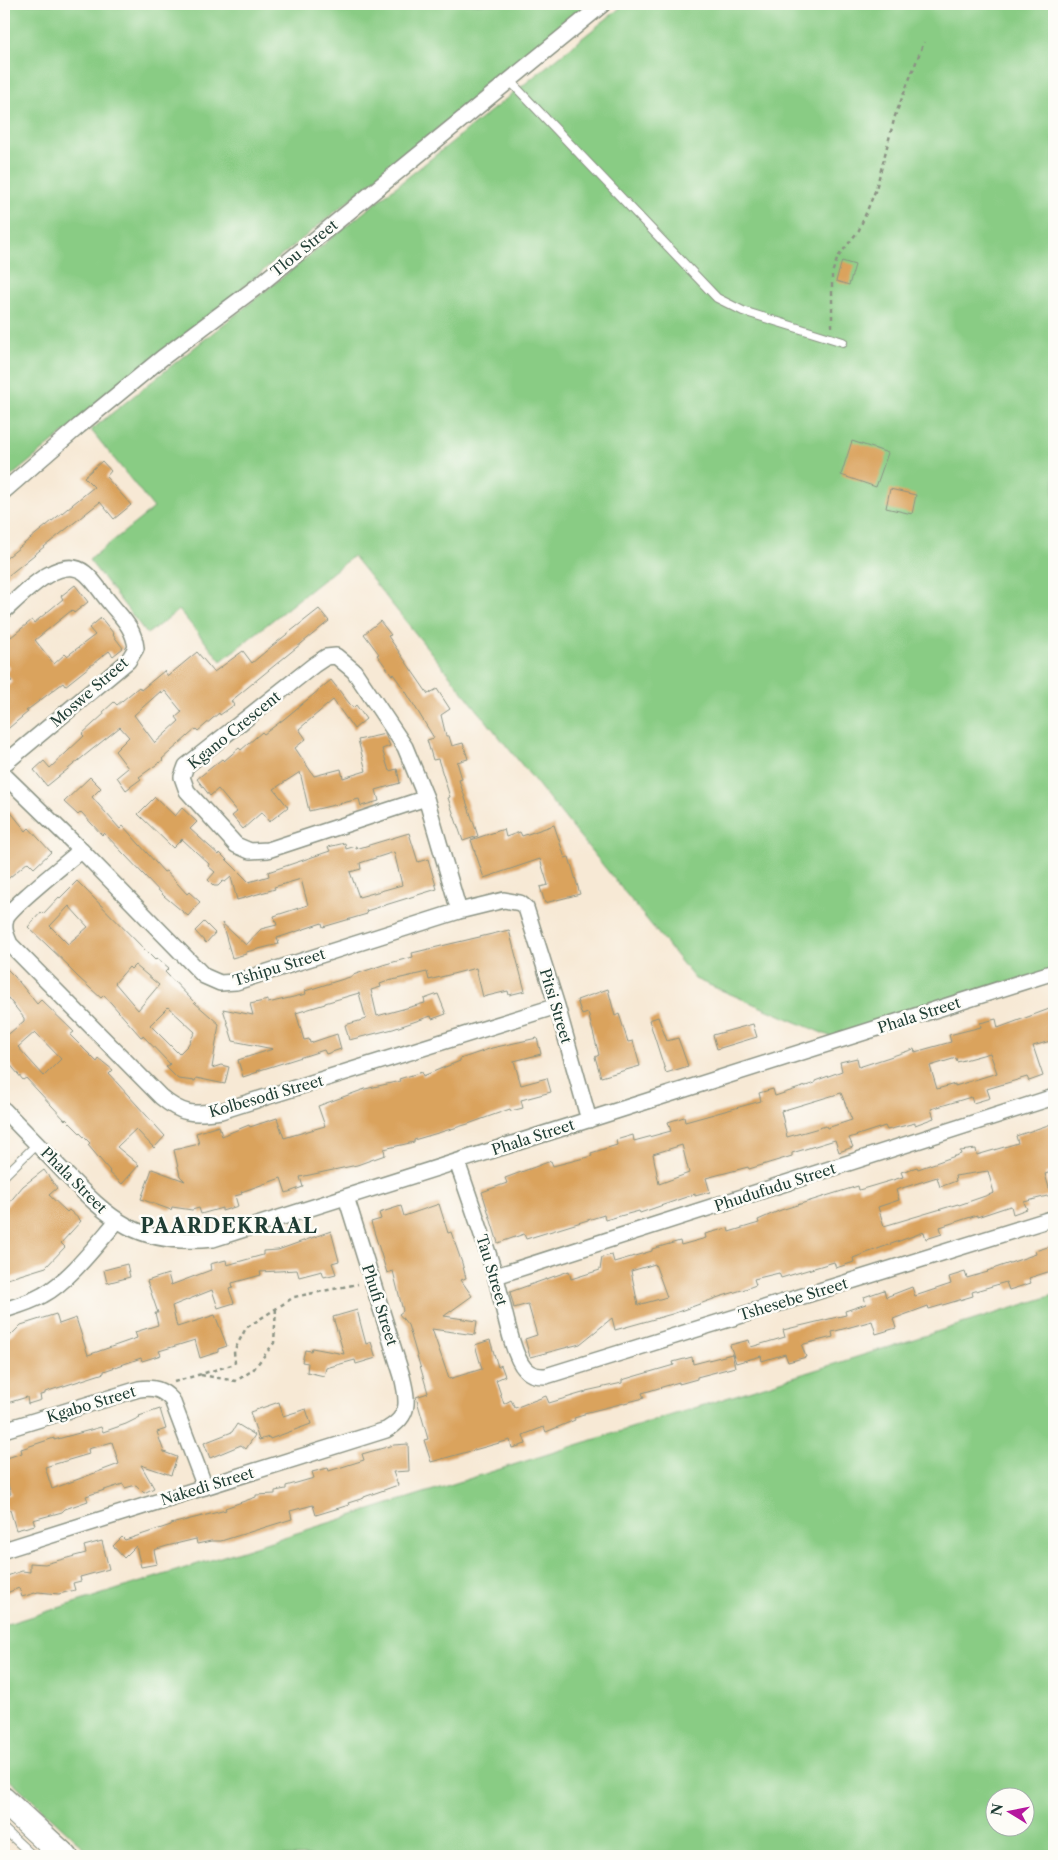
<svg xmlns="http://www.w3.org/2000/svg" width="1058" height="1860" viewBox="0 0 1058 1860" font-family="'Libre Caslon Text',serif">
<style>
.green{fill:#89cc84;stroke:#54845c;fill-rule:evenodd}
.building{fill:#daa35d;fill-rule:evenodd}
.lines{fill:none;stroke-linecap:round;stroke-linejoin:round}
.service-casing{stroke:#8b9384;stroke-width:10}
.minor-casing{stroke:#8b9384;stroke-width:18}
.secondary-casing{stroke:#8b9384;stroke-width:24}
.path{stroke:#8b9384;stroke-width:2.5;stroke-dasharray:4 4;stroke-linecap:butt}
.service{stroke:#fff;stroke-width:8}
.minor{stroke:#fff;stroke-width:15}
.secondary{stroke:#fff;stroke-width:21}
.labels{text-anchor:middle;dominant-baseline:central;stroke-width:5;stroke-linejoin:round;paint-order:stroke}
.street-label{font-size:15px;fill:#1f3d34;stroke:#fdfcf7}
.district-label{font-size:20px;font-weight:bold;letter-spacing:1px;fill:#1f3d34;stroke:#fdfcf7}
</style>
<rect width="100%" height="100%" fill="#fdfcf7"/>
<filter id="ink" filterUnits="userSpaceOnUse"><feTurbulence type="fractalNoise" baseFrequency=".02" numOctaves="2"/><feDisplacementMap in="SourceGraphic" scale="10" xChannelSelector="R" yChannelSelector="G"/><feConvolveMatrix kernelMatrix="1 2 1 2 8 2 1 2 1" color-interpolation-filters="sRGB"/></filter>
<filter id="wash" filterUnits="userSpaceOnUse"><feTurbulence type="fractalNoise" baseFrequency=".0096" numOctaves="4" result="noise"/><feDisplacementMap in="SourceGraphic" scale="20" xChannelSelector="R" yChannelSelector="G"/><feGaussianBlur stdDeviation="1.12" result="paint"/><feColorMatrix in="noise" values="0 0 0 0 0 0 0 0 0 0 0 0 0 0 0 0 0 1.4 0 .05"/><feComposite in="paint" operator="in"/></filter>
<g filter="url(#wash)">
<rect width="100%" height="100%" fill="#f7e9d5"/>
<path class="green" d="M4 4H590L4 482Z
M625 4H1054V969L841 1041 695 979 353 556 221 661 179 610 147 634 89 560 154 508 91 430Z
M1054 1295V1856H93L4 1774V1625ZM996 1798H1026V1828H996Z"/>
<g id="blocks">
<path class="building" d="M842 261 855 265 849 285 836 281Z
M852 441 888 453 876 487 841 475Z
M102 461 111 471 106 477 131 505 114 519 100 502 4 579V560L94 487 84 477Z
M890 489 916 495 912 514 886 508Z
M75 585 88 602 74 613 72 610 35 640 54 664 65 654 67 656 95 635 89 628 101 618 114 634 113 635 123 648 113 656 109 651 65 686 63 683 26 711 28 712 4 732V689L12 681 5 673 10 668 4 661V628L11 637 32 620 34 623 63 599 61 596Z
M319 609 329 621 231 701 234 705 220 715 219 713 198 731 196 729 162 759 163 760 139 777 141 779 126 790 117 777 128 768 115 751 129 737 120 727 47 786 34 770 44 761 50 768 84 736 82 734 104 714 103 712 114 702 117 705 139 687 141 690 164 671 168 676 197 652 214 672 243 651 252 663 272 646ZM161 691 162 693 165 691 182 712 176 717 179 721 155 743 134 715Z
M380 621 391 635 388 636 428 694 437 689 450 709 441 715 446 736H449L452 746 463 743 468 759 457 762 462 779 459 780 478 836 463 841 448 798 450 797 438 759 433 760 427 740 434 738 406 692 393 674 392 675 377 655 379 654 364 634Z
M331 680 353 708 356 705 366 719 354 729 333 700 299 729 306 739 295 748 314 776 341 769 343 778 366 771 358 740 385 734 390 746 382 749 389 771 397 769 400 783 376 790 379 801 361 806 359 799 309 811 300 772 274 789 288 807 269 822 262 812 243 829 232 816 237 812 218 789 210 796 197 779 222 759 224 761 239 748 241 750 262 732 264 734 284 719Z
M90 777 101 788 92 797 120 829 123 826 164 872 166 871 187 894 189 892 200 902 188 916 164 896 104 833 102 835 81 812 78 815 64 802Z
M155 797 175 816 182 808 197 822 190 829 219 855 220 853 249 882 269 876 268 872 330 851 328 847 345 843 346 849 356 846V849L409 833 418 862 428 859 437 889 366 911 367 914 323 927 322 923 277 938 279 944 246 952V954L232 958 222 923 246 945 261 929 277 925 274 916 308 905 301 879 274 887 275 889 237 900 231 877 225 882 223 881 218 886H214L208 880 215 872 208 866 209 864 182 839 173 848 138 814ZM394 852 402 885 359 897 350 872 361 869 360 863Z
M4 804 26 831 29 828 51 852 34 868 28 862 4 882Z
M554 825 565 858 569 857 580 894 545 903 540 887 548 885 540 859 484 878 471 840 504 829 506 837 520 832 522 836Z
M77 881 155 960 157 958 169 968 165 972 195 1003 219 1024 212 1068 221 1065 229 1067 225 1084 196 1078 195 1081 178 1079 166 1067 170 1064 143 1036 141 1037 104 995 101 998 79 978 68 967 69 966 28 927 41 912 43 914 59 897 60 898ZM69 906 88 927 68 944 50 926ZM135 965 159 985 138 1010 115 983 129 967 131 969ZM168 1007 195 1032 188 1045 179 1054 150 1025Z
M204 922 215 933 206 943 195 931Z
M509 930 525 991 509 995 508 991 483 997 476 968 429 980 427 972 388 981 380 984 381 987 371 990 377 1016 425 1003 424 999 438 994 446 1014 432 1019 431 1016 393 1029 349 1040 345 1025 366 1019 359 993 325 1003V1004L296 1013 304 1040 309 1039 310 1043 337 1034 341 1049 326 1054 324 1050 257 1071 258 1072 243 1077 238 1060 273 1049 233 1041 223 1009 253 1015 250 1004 268 1000V1003L306 994 305 991 353 976V975L386 964 413 957 412 953Z
M4 966 15 977 37 1004 41 1000 74 1032 70 1035 97 1062 99 1059 113 1070 109 1074 165 1136 154 1148 136 1129 120 1144 117 1147 139 1165 122 1184 109 1172 110 1171 88 1145 90 1143 66 1119 65 1120 26 1078 23 1080 4 1057V1038L24 1021V1018L4 993ZM35 1032 61 1059 44 1076 18 1047Z
M608 989 615 1016 619 1014 628 1042 633 1041 640 1066 601 1077 595 1057 599 1055 588 1013 582 1015 577 1000Z
M1052 1008 1054 1016V1040L1033 1046 1043 1076 1029 1081 1027 1077 987 1089 990 1098 973 1103 971 1097 931 1109 934 1118 915 1125V1123L887 1130 885 1126 849 1138 853 1147 839 1152 835 1140 792 1153V1156L749 1169 748 1167 706 1178 710 1192 695 1196V1194L640 1213 639 1211 605 1220 604 1215 526 1239 524 1234 498 1243 482 1192 507 1183 505 1178 551 1161 553 1166 592 1156 591 1153 617 1145 616 1140 633 1135 634 1141 671 1131 668 1122 684 1117 685 1122 761 1101 759 1093 773 1089 775 1096 815 1083V1081L842 1071 840 1062 857 1058 859 1067 914 1049 915 1052 951 1042 949 1035 981 1027 980 1023 996 1019 998 1028ZM990 1053 997 1073 955 1086V1084L937 1089 930 1066 956 1058 957 1062ZM841 1093 852 1120 827 1128 826 1126 787 1137 781 1111ZM682 1145 689 1173 659 1184 653 1154Z
M658 1017 667 1041 678 1038 688 1066 666 1073 649 1020Z
M753 1024 757 1037 717 1049 713 1035Z
M537 1038 541 1054 514 1061 521 1085 547 1078 551 1092 521 1100 523 1108 511 1111 510 1109 468 1124 414 1140V1142L384 1149 385 1155 357 1165 300 1177 303 1187 286 1193 281 1178 241 1192 242 1194 235 1196 238 1206 222 1211V1208L201 1214 199 1208 192 1210 172 1207 171 1210 141 1199 152 1169 185 1181 180 1176 174 1150 199 1144 196 1133 219 1126 222 1136 249 1125 250 1127 277 1118 284 1138 325 1126 318 1106 365 1089 400 1081 399 1079 422 1072 423 1076 460 1061V1059L492 1048Z
M1054 1123V1171L1045 1174 1051 1195 1024 1202 1027 1209 1013 1214 1011 1206 1007 1207 977 1217V1215L940 1227 942 1234 926 1239 924 1232 853 1258 854 1262 836 1268 834 1262 781 1278 779 1273 754 1279 756 1285 745 1289 719 1297 672 1314 633 1325 615 1330 612 1318 580 1344 530 1357 525 1339 537 1335 528 1304 514 1308 510 1292 569 1271 571 1279 600 1270 602 1257 612 1255 614 1262 652 1251V1249L680 1241 681 1245 706 1238 705 1234 720 1230 728 1228 729 1232 759 1223 758 1220 781 1210 858 1186 859 1190 903 1177 901 1172 917 1167 918 1169 961 1154 960 1151 976 1149 977 1155 1018 1143 1016 1136ZM988 1171 994 1193 959 1205 958 1204 884 1226 878 1207 899 1200 896 1190 937 1177 940 1187 956 1181 955 1176ZM655 1264 667 1297 638 1305 631 1271Z
M44 1170 57 1188 49 1195 67 1212 69 1210 81 1221 61 1243 65 1247 46 1267 4 1280V1209L23 1186Z
M439 1204 448 1233 451 1232 462 1263 466 1278 461 1280 472 1296 444 1316 477 1321 475 1335 432 1329 449 1379 482 1369 475 1345 490 1340 498 1367 501 1365 505 1376 496 1380 504 1404 511 1400 515 1408 546 1396 549 1403 586 1392V1391L622 1383V1380L674 1365 673 1362 692 1357 693 1364 732 1354 735 1367 697 1377V1379L679 1384V1382L642 1393 644 1398 584 1413V1415L574 1418 575 1420 546 1432 544 1427 523 1435 526 1444 512 1448 510 1440 431 1462 424 1440 428 1439 416 1397 428 1393 408 1325 399 1314 403 1311 393 1271 387 1273 371 1222 381 1219 379 1213 401 1206 404 1216Z
M331 1231 339 1261 332 1263 336 1274 324 1277 322 1271 299 1277 297 1270 260 1272 261 1275 232 1283 233 1288 229 1289 234 1303 218 1308 212 1290 172 1306 177 1327 215 1315 227 1346 218 1349V1352L200 1358 195 1340 159 1351 161 1355 142 1361 141 1358 104 1371V1373L45 1392V1394L40 1395 41 1400 28 1404 27 1397 4 1404V1342L21 1325 56 1314 59 1324 76 1318 88 1355 137 1338 135 1332 158 1325 155 1313H158L147 1281 168 1274 171 1285 211 1270 210 1264 226 1260 227 1265 263 1255V1251L278 1250Z
M1051 1246 1054 1257V1270L1029 1278 1031 1283 1009 1290 1006 1282 972 1292 973 1296 929 1309 928 1306 893 1319 896 1328 876 1334 872 1321 832 1332 833 1337 804 1344 802 1346 806 1357 788 1362 785 1354 762 1361 761 1356 736 1363 730 1345 749 1340 751 1347 785 1337 783 1330 846 1315 845 1311 866 1304 864 1297 884 1290 886 1297 912 1287 915 1296 951 1284 949 1277 965 1272 967 1278 988 1272 987 1271 1036 1254 1035 1251Z
M127 1264 130 1277 107 1283 104 1270Z
M357 1310 366 1344 371 1342 376 1358 356 1364 355 1360 326 1368 324 1376 307 1372 308 1363 302 1362 305 1350 311 1351 312 1348 344 1354 333 1317Z
M279 1402 283 1416 306 1409 311 1424 270 1439 269 1437 259 1440 250 1412Z
M160 1409 166 1429 157 1432 164 1452 177 1457 171 1475 141 1465 154 1488 144 1493 136 1485 125 1488 123 1484 86 1496 88 1501 65 1509 62 1512 33 1520 35 1525 16 1530 10 1510H7L4 1499V1496L11 1494 4 1472V1459L22 1453 21 1449 54 1438V1440L101 1427 103 1432 126 1424 140 1417 139 1416ZM112 1442 119 1464 52 1489 45 1467 89 1454 88 1449Z
M237 1424 255 1435 246 1449 241 1445 210 1458 204 1443 232 1432Z
M408 1444 409 1471 393 1472 398 1485 364 1497V1498L348 1503 349 1505 316 1515 313 1505 290 1511 292 1519 221 1541H211L197 1544 196 1539 167 1546 154 1550 157 1564 141 1567 136 1546 124 1558 113 1546 122 1537 125 1540 171 1525V1524L226 1510 225 1508 256 1497V1495L275 1494V1491L286 1489V1486L314 1478 312 1472 328 1468 329 1471 364 1460 362 1454 394 1445Z
M102 1541 109 1569 80 1577 81 1581 73 1583 75 1590 59 1594 38 1592 22 1597 19 1588 4 1594V1577L22 1571 30 1572V1563L45 1564 86 1553 84 1546Z"/>
</g>
</g>
<g filter="url(#ink)">
<use href="#blocks" fill-opacity="0" stroke="#8b9384" stroke-width="1"/>
<g class="lines">
<g class="service-casing">
<path id="service" d="M510 81 717 298 743 311 843 342
M4 1176 37 1144
M5 1813 51 1856
M4 1829 33 1856"/>
</g>
<g class="minor-casing">
<path id="minor" d="M4 491 79 426 162 358 258 286 603 4
M4 611C22 595 60 553 85 573 94 580 102 594 110 603 122 618 134 628 136 648L128 661 4 764
M4 775 81 850 204 976 220 983 236 982 459 911 504 900 520 903 526 908 557 1006 589 1120
M426 798 268 850 250 851 236 845 187 791 182 777 186 766 314 665 326 657 336 656 354 671 405 747 426 798 459 911
M81 850C68 862 11 906 6 918 3 928 6 935 10 944L161 1097C182 1115 194 1115 221 1111L557 1006
M4 1110C23 1130 43 1150 62 1170 110 1220 139 1247 213 1239L1054 972
M457 1162C470 1199 483 1237 495 1275 502 1296 511 1355 525 1369 531 1376 539 1376 546 1376L1054 1218
M496 1276 1054 1097
M4 1310C17 1306 31 1302 43 1295 69 1281 97 1244 117 1221
M4 1430 139 1389C154 1387 162 1389 172 1400L205 1487
M4 1550 386 1430C411 1416 408 1401 402 1376L346 1197"/>
</g>
<g class="secondary-casing">
<path id="secondary" d="M4 1798 67 1856"/>
</g>
<path class="path" d="M832 327V273L838 257 859 230 876 189 895 116 924 42
M201 1375 236 1381 253 1370 274 1343 276 1308
M174 1382 235 1364 234 1351 246 1328 294 1297 358 1284"/>
<use href="#service" class="service"/>
<use href="#minor" class="minor"/>
<use href="#secondary" class="secondary"/>
</g>
</g>
<g class="labels">
<g class="street-label">
<text transform="translate(304 248) rotate(-39)">Tlou Street</text>
<text transform="translate(89 692) rotate(-41)">Moswe Street</text>
<text transform="translate(234 730) rotate(-39)">Kgano Crescent</text>
<text transform="translate(279 967) rotate(-17)">Tshipu Street</text>
<text transform="translate(556 1006) rotate(73)">Pitsi Street</text>
<text transform="translate(919 1015) rotate(-18)">Phala Street</text>
<text transform="translate(266 1096) rotate(-16)">Kolbesodi Street</text>
<text transform="translate(533 1137) rotate(-18)">Phala Street</text>
<text transform="translate(74 1180) rotate(45)">Phala Street</text>
<text transform="translate(775 1187) rotate(-18)">Phudufudu Street</text>
<text transform="translate(492 1270) rotate(73)">Tau Street</text>
<text transform="translate(793 1299) rotate(-17)">Tshesebe Street</text>
<text transform="translate(380 1305) rotate(72)">Phufi Street</text>
<text transform="translate(91 1404) rotate(-17)">Kgabo Street</text>
<text transform="translate(207 1486) rotate(-17)">Nakedi Street</text>
</g>
<g class="district-label">
<text x="229" y="1226">PAARDEKRAAL</text>
</g>
</g>
<rect width="1058" height="1860" fill="none" stroke="#fdfcf7" stroke-width="20"/>
<g transform="translate(1010 1812) rotate(280)"><circle r="24" fill="#fdfcf7" stroke="#a4b0a9"/>
<path d="M0-4L9 19L0 12L-9 19Z" fill="#b5179e"/>
<text y="-8" font-size="14" font-weight="bold" text-anchor="middle" fill="#1f3d34">N</text>
</g>
</svg>
